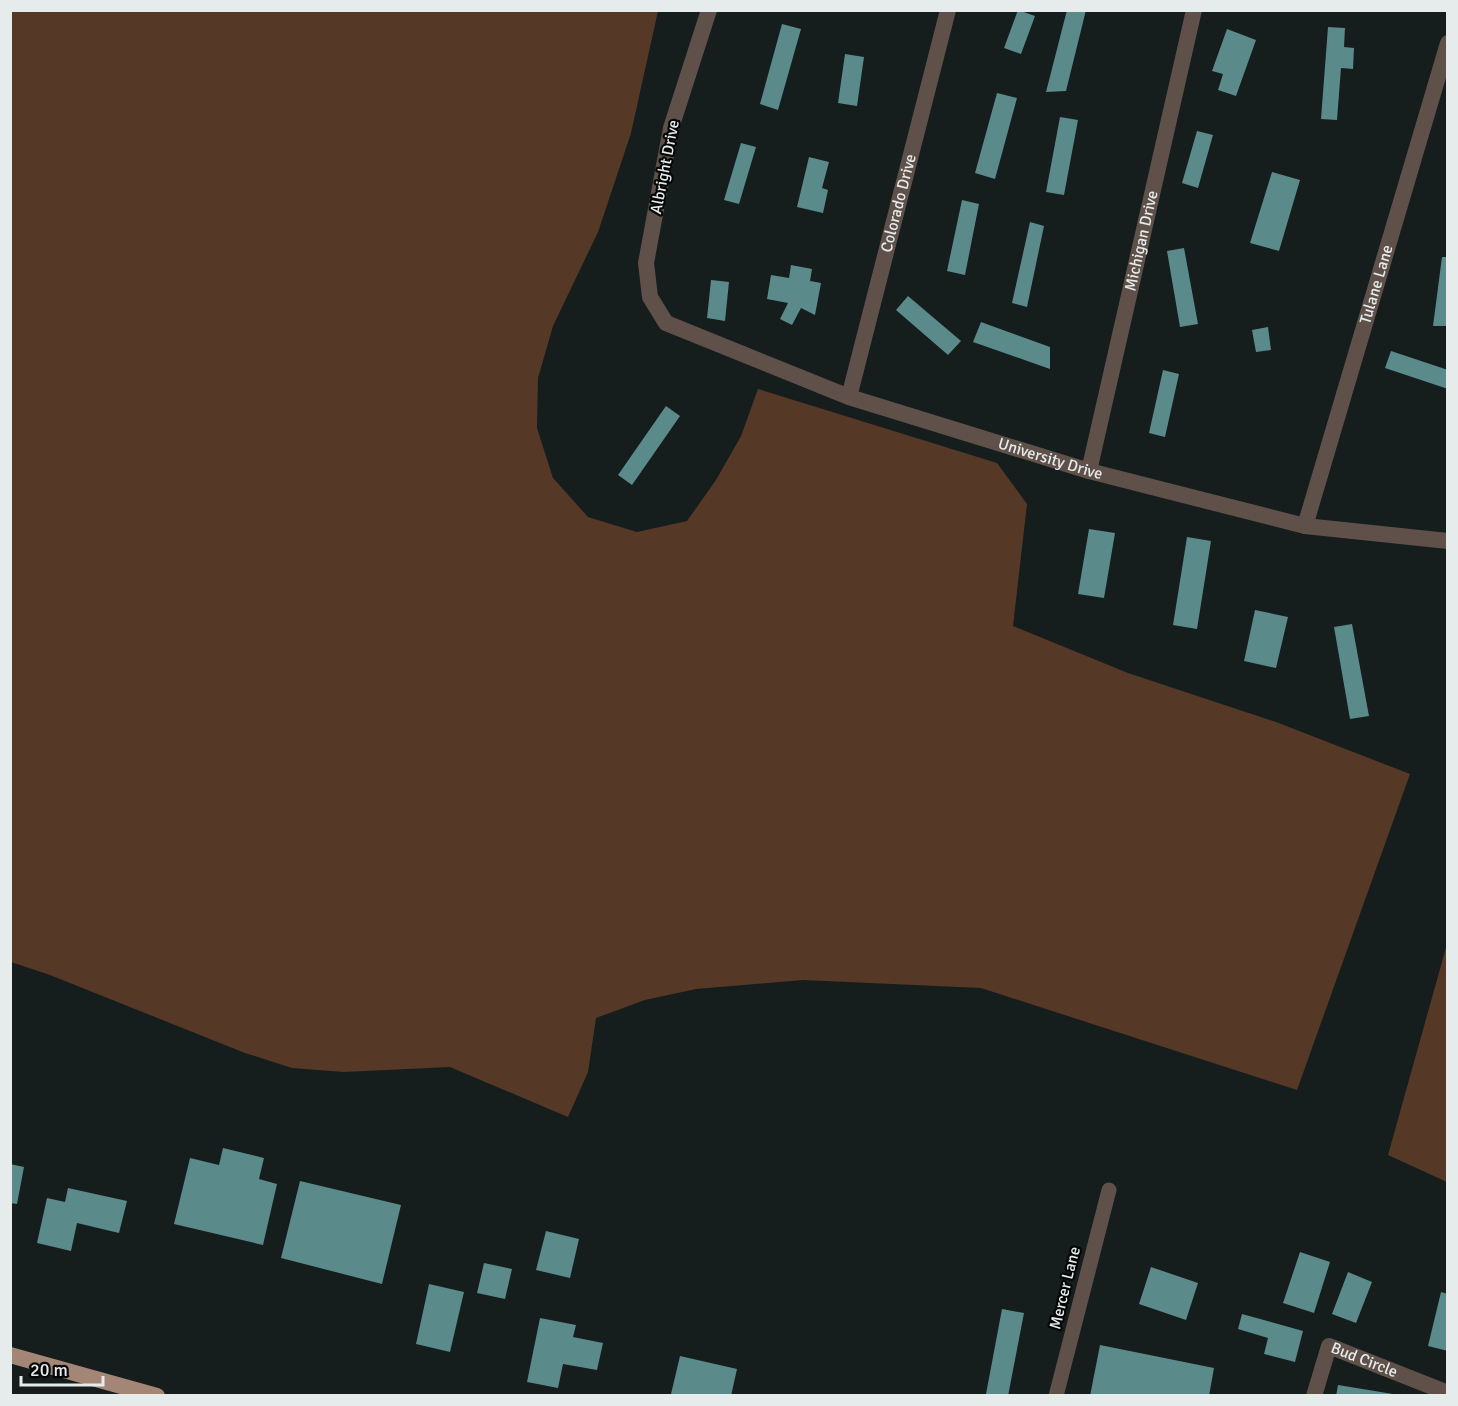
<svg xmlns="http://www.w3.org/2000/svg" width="1458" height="1406" viewBox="0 0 1458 1406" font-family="Signika,sans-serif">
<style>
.green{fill:#563827}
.building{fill:#5b8a8b}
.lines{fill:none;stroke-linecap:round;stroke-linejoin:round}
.service{stroke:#5f5149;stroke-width:15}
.minor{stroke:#5f5149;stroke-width:16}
.primary{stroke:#a48676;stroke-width:16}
.labels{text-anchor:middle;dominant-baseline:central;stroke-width:4.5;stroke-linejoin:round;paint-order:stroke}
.street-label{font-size:16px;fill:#e6ebeb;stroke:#050707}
</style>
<rect width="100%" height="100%" fill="#161d1d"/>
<path class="green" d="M11 10 658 11 631 133 598 232 553 326 538 378 537 428 553 478 588 517 637 532 687 521 716 480 741 436 758 389 997 463 1027 504 1013 626 1128 673 1276 722 1410 774 1297 1090 981 988 803 980 696 989 645 1000 596 1018 588 1072 568 1117 450 1067 344 1072 292 1068 245 1053 50 975 11 962Z
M1447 944V1182L1388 1155Z"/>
<path class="building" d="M1018 10 1035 16 1021 54 1004 48Z
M1067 10H1086L1066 91 1046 92Z
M782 24 801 29 778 110 760 104Z
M1328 27 1345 28 1344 47 1354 48 1353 69 1341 68 1337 120 1321 119Z
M1227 29 1256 40 1236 96 1218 90 1223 74 1212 71Z
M845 54 864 57 857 106 838 103Z
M997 93 1017 98 995 179 975 173Z
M1060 117 1078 120 1064 195 1046 192Z
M1197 131 1213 135 1198 188 1182 183Z
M741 143 756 147 739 204 724 200Z
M809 157 829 162 822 188 828 190 823 213 797 207Z
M1272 172 1300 180 1279 251 1250 243Z
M962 200 979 204 965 275 947 271Z
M1030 222 1044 226 1027 307 1012 303Z
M1184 248 1198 324 1180 327 1167 251Z
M1442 257H1448V326H1433Z
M791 265 812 269 810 281 821 283 815 315 801 308 792 325 780 319 788 303 767 299 771 275 789 278Z
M711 280 729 282 725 321 707 318Z
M908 296 961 341 948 355 896 310Z
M981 322 1050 347V369L973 342Z
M1268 327 1271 350 1256 352 1252 330Z
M1391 351 1448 370V389L1385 368Z
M1163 370 1179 374 1165 437 1149 433Z
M666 406 680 416 632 485 618 475Z
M1089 529 1115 533 1104 598 1078 594Z
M1187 537 1211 541 1197 629 1173 625Z
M1255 610 1288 617 1276 668 1244 661Z
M1352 624 1369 716 1350 719 1334 627Z
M223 1148 264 1158 259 1179 277 1184 263 1245 174 1224 190 1158 219 1165Z
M10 1164 24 1167 17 1204 10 1203Z
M300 1181 401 1205 382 1284 281 1258Z
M68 1188 127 1201 119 1233 77 1223 71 1251 37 1243 47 1198 65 1202Z
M546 1231 579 1239 570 1278 536 1270Z
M1300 1252 1330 1262 1314 1313 1283 1303Z
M484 1263 512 1269 505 1299 477 1293Z
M1151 1267 1198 1283 1186 1320 1139 1304Z
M1348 1272 1372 1282 1356 1323 1332 1314Z
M429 1284 464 1292 450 1352 416 1344Z
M1441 1292 1448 1294V1351L1428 1346Z
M1002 1309 1024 1313 1008 1396H995L986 1394Z
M1242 1314 1303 1331 1295 1362 1264 1354 1268 1338 1238 1329Z
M540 1318 576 1325 573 1337 603 1343 597 1370 563 1364 558 1388 527 1382Z
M1100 1345 1214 1368 1209 1396H1090Z
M680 1356 737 1369 731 1396H679L671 1394Z
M1338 1385 1393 1394 1392 1396H1336Z"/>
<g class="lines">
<path class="service" d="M1056 1396 1109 1190"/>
<g class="minor">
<path id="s1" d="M709 10 671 128 646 263 650 297 666 323 849 397 1089 471 1305 526 1448 541"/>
<path id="s2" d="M849 397 948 10"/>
<path id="s3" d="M1089 471 1194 10"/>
<path id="s4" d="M1305 526 1448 43"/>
<path id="s5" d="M1314 1396 1329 1346 1448 1393"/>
</g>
<path class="primary" d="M10 1355 157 1396"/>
</g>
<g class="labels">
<g class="street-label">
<text transform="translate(665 167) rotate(-79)">Albright Drive</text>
<text stroke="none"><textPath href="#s2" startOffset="200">Colorado Drive</textPath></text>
<text stroke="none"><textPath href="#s3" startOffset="236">Michigan Drive</textPath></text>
<text stroke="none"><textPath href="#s4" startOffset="252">Tulane Lane</textPath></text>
<text stroke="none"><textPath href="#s1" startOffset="734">University Drive</textPath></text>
<text transform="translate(1065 1288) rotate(-76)">Mercer Lane</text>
<text stroke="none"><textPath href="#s5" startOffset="90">Bud Circle</textPath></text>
</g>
</g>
<rect width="1458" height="1406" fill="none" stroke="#e6ebeb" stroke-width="24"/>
<path d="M21 1376v9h82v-9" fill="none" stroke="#e6ebeb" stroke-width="3"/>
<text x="30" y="1376" font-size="18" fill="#e6ebeb" stroke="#050707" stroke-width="4.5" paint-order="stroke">20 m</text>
</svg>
